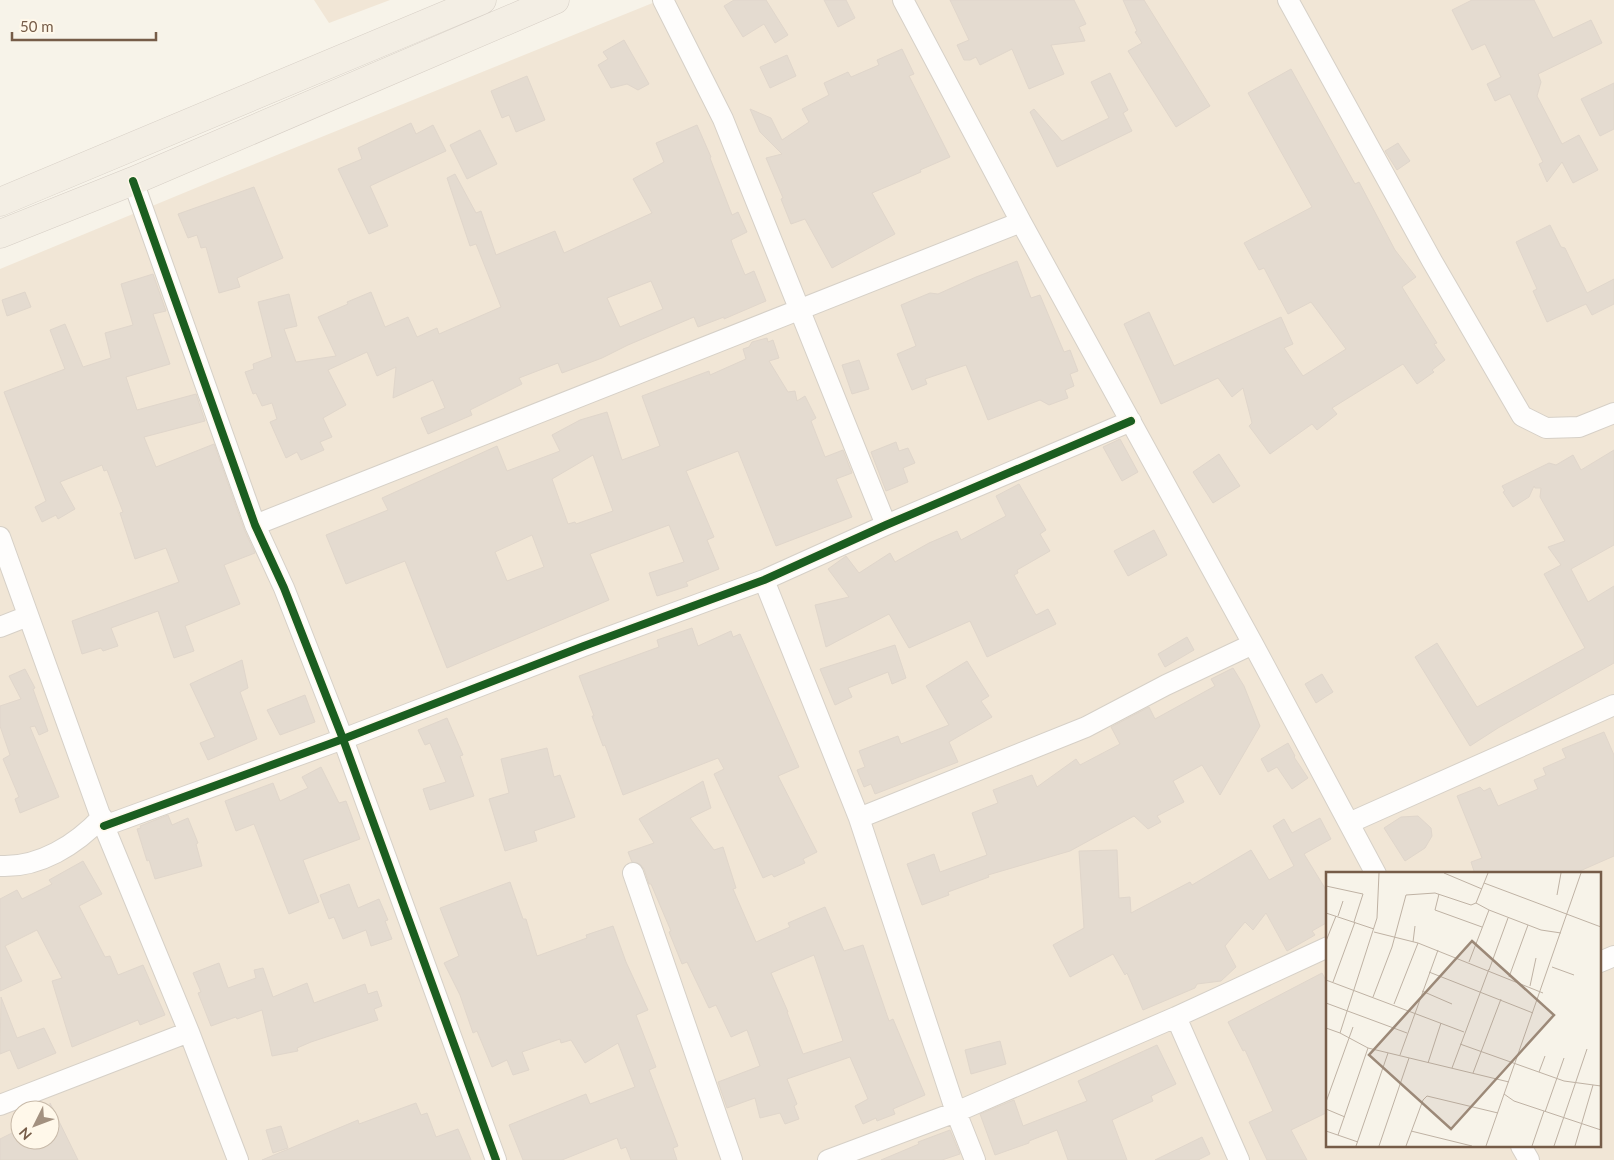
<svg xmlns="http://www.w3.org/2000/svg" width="1614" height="1160" viewBox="0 0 1614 1160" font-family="Lato,sans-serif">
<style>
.residential{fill:#f1e6d6;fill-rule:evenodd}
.building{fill:#e4dbd0;stroke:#e0d6cb;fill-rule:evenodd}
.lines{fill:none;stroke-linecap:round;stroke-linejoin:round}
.minor-casing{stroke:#d6d0c7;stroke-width:22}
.primary-casing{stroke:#d6cec5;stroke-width:29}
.minor{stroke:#fefdfc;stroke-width:20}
.primary{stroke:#f3eee4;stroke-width:28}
.cycleway-casing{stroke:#fff8ea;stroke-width:11}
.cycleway{stroke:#1b5e20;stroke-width:8}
.inset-road{fill:none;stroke:#bfb2a4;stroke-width:1}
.view{fill:#9c8978;fill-opacity:0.15;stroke:#9c8978;stroke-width:2.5}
.inset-edge{fill:none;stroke:#765c48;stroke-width:2.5}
</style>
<rect width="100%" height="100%" fill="#f7f3e9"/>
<path class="residential" d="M314 0H390L329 23Z
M660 0H1614V1160H0V269L215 180ZM1328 874H1600V1146H1328ZM20 1110H50V1140H20Z"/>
<path class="building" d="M734 0H766L788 35 775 43 764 24 743 37 724 6Z
M824 0H846L855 18 838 27Z
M950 0H1074L1086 24 1079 27 1085 41 1051 45 1064 74 1029 89 1012 49 980 65 976 57 970 60H964L957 45 969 40Z
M1123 0H1144L1210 106 1176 127 1128 51 1142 43 1135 32 1137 31Z
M1472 0H1534L1553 38 1591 20 1602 43 1538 74 1541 82 1537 96 1562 144 1579 135 1598 170 1573 183 1562 162 1547 182 1539 164 1543 162 1510 94 1495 101 1487 84 1501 77 1485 44 1472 50 1452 10Z
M624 40 649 84 638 90 627 84 611 88 598 65 608 59 603 52Z
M902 49 914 74 909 76 950 157 920 170 921 172 872 193 895 234 832 268 805 219 791 224 781 199 783 198 766 158 782 154 760 132 750 109 771 118 782 140 809 122 802 109 829 95 824 83 848 72 851 77 879 65 877 60Z
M787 55 796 76 770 88 760 67Z
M1291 69 1355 184 1359 182 1395 250 1416 277 1402 287 1437 343 1434 344 1445 360 1432 370 1434 372 1417 384 1403 364 1332 408 1337 414 1317 430 1312 424 1270 454 1249 426 1252 423 1243 388 1232 397 1218 378 1161 404 1124 324 1149 312 1174 366 1281 317 1293 344 1284 348 1303 376 1346 349 1311 302 1288 314 1264 268 1259 270 1244 243 1312 207 1248 93Z
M1110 73 1128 110 1123 113 1132 131 1057 167 1030 112 1034 109 1062 141 1109 118 1091 82Z
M527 76 545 120 516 132 509 115 502 118 491 91Z
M1614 83V129L1600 136 1581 99Z
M411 123 416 134 433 125 446 151 370 186 388 226 369 234 338 169 362 159 358 148Z
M697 125 711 157 710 158 732 215 738 212 747 232 731 240 733 246 745 275 754 271 766 301 724 319V317L698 327 694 317 628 345 602 358 562 373 558 363 519 378 522 384 470 410 472 415 428 434 421 418 445 408 433 380 393 398 396 367 377 376 367 352 328 370 346 405 323 418 332 437 320 442 324 450 301 460 297 452 286 458 270 422 277 419 272 403 262 406 256 393 253 394 245 372 254 369 253 364 272 357 258 302 289 294 297 326 284 329 296 362 336 356 318 317 348 304 347 302 371 292 385 327 408 317 417 337 437 328 439 334 501 307 476 244 470 246 447 178 455 174 476 213 481 211 496 255 555 231 564 253 652 213 633 179 664 162 656 143ZM651 281 663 309 620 327 607 298Z
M480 130 497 164 467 179 450 145Z
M1398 143 1410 161 1397 170 1385 151Z
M254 187 283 258 237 278 240 287 219 293 206 247 201 248 197 235 188 238 178 214Z
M1550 225 1561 247 1565 248 1587 293 1614 279V304L1592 315 1586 304 1547 322 1533 291 1537 289 1516 242Z
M1017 261 1031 298 1040 295 1064 352 1070 350 1078 371 1070 374 1074 386 1065 390 1068 398 1049 405 1040 400 988 420 966 365 925 379 927 384 912 390 897 354 916 346 901 305 930 293 938 294 976 277Z
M153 274 166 311 153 314 170 364 126 377 137 410 196 394 205 421 144 437 156 467 214 444 244 529 255 553 224 565 240 604 185 626 194 651 174 658 158 611 111 628 118 646 103 651 101 648 82 654 72 621 179 582 166 548 135 559 120 513 123 512 107 470 104 471 102 465 60 482 75 509 58 519 56 515 42 522 35 507 46 501 4 392 65 369 50 330 65 324 83 367 111 358 105 333 133 325 121 284Z
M25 292 31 307 7 316 2 300Z
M767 338 768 342 773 340 779 358 769 361 788 392 795 391 797 401 805 396 816 418 811 421 825 457 843 450 852 473 836 479 852 517 776 546 738 451 686 471 714 537 707 540 719 569 686 582 688 586 657 596 649 573 684 562 669 525 590 554 609 600 447 668 405 561 346 584 326 535 388 510 382 498 497 446 507 471 560 451 552 435 580 420 607 412 622 460 660 446 642 396 709 371 710 375 746 359 743 349 749 347 752 342ZM593 455 613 511 576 524 575 522 568 524 552 479ZM532 535 544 567 507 581 495 552Z
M859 360 869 389 852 394 842 365Z
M1120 439 1138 472 1122 481 1103 447Z
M896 442 899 451 908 448 915 463 903 468 908 482 886 491 871 452Z
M1614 450V545L1571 569 1588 602 1614 586V663L1498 728 1470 746 1415 657 1437 643 1477 707 1585 648 1544 574 1561 565 1548 547 1565 541 1540 497 1541 488H1535L1534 486 1529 497 1513 507 1503 492 1505 491 1502 486 1549 463 1556 465 1573 455 1581 470Z
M1219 454 1240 486 1213 503 1193 472Z
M1019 484 1046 530 1040 534 1050 551 1017 570 1018 573 1014 575 1036 615 1048 609 1056 624 987 657 970 621 909 648 889 614 826 647 815 605 849 597 828 569 846 556 859 573 890 553 895 562 929 543 957 531 961 540 1006 516 996 496Z
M1154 530 1167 555 1128 576 1114 551Z
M692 628 698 646 731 631 733 637 740 634 799 767 778 776 817 852 803 859 805 863 774 877 772 874 763 878 714 774 724 769 718 758 623 795 605 745 603 746 592 716H594L579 676 659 647 657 640Z
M1187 637 1194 650 1165 667 1158 654Z
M895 645 906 678 892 684 888 672 848 688 852 697 835 705 820 669Z
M242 660 248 688 240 692 257 739 208 760 200 743 215 737 190 684Z
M967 661 989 696 981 701 992 717 949 742 958 762 875 794 871 784 864 787 857 770 865 767 859 751 898 736 901 744 949 725 926 686Z
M1233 668 1244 686 1260 726 1220 795 1202 765 1173 781 1184 802 1157 816 1161 822 1148 829 1134 816 1070 851 988 875 989 877 948 892 949 895 922 905 907 864 934 854 940 872 987 855 972 813 998 803 993 790 1032 775 1037 787 1076 759 1080 765 1120 744 1111 727 1149 707 1155 719 1215 686 1211 679Z
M25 669 35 688 33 689 48 731 39 735 35 726 30 727 59 797 20 813 15 799 19 797 3 759 10 755 0 726V706L21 699 9 676Z
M1322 674 1333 692 1316 703 1305 684Z
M305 695 315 722 280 735 267 710Z
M447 718 463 755 460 756 474 796 430 810 423 789 446 782 430 743 425 745 418 730Z
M1604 732 1614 755V856L1573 874H1475L1471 862 1482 858 1457 796 1480 787 1484 791 1490 788 1498 806 1538 789 1534 780 1546 775 1543 768 1566 758 1562 749Z
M1288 743 1295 756 1294 757 1308 778 1292 789 1277 767 1268 772 1261 759Z
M547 748 554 777 560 775 575 817 534 831 537 841 505 851 489 799 509 793 501 759Z
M321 767 339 803 346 801 360 839 303 860 319 902 289 914 254 824 236 831 225 801 273 783 280 801 308 788 302 777Z
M703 781 711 808 690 818 714 850 723 847 736 888 733 889 756 942 790 927 788 923 825 907 844 951 863 945 889 1021 893 1019 925 1095 893 1109 895 1114 877 1121 876 1118 863 1124 855 1106 868 1099 850 1057 787 1079 797 1104 794 1106 799 1119 785 1124 780 1113 760 1118 755 1098 727 1108 718 1082 760 1066 747 1030 731 1037 716 1005 709 1008 687 962 682 964 669 932 671 931 651 884H649L644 869 640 864 632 862 628 852 654 843 639 819ZM814 955 843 1041 803 1054 787 1012H788L771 973Z
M168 815 172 825 188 818 198 843 196 844 202 866 155 879 149 860 147 861 137 829 141 828 140 826Z
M1418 816 1431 828 1432 836 1425 848 1405 861 1384 828 1401 817Z
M1320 818 1331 839 1304 854 1328 893V922L1312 931 1315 935 1287 951 1266 913 1253 930 1245 922 1225 946 1236 967 1221 981 1197 984 1195 988 1143 1010 1127 973 1125 975 1113 954 1070 977 1053 945 1084 928 1079 851 1117 850 1119 898 1130 897 1131 913 1190 882 1192 885 1251 850 1269 880 1294 866 1273 826 1284 819 1292 833Z
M83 861 102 894 79 906 105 957 110 956 118 975 143 965 165 1015 140 1025 138 1020 72 1047 52 981 62 978 37 930 5 946 22 981 0 991V899L17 890 22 899 52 884 49 880Z
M510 882 523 919H526L537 956 587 938 586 935 613 926 626 962 648 1010 636 1015 656 1067 649 1070 678 1146 673 1148 677 1160H631L626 1147 621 1149 617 1138 562 1160H523L509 1125 586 1094 590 1104 635 1087 618 1043 585 1063 571 1040 561 1043 560 1039 522 1052 529 1070 513 1075 507 1060 492 1067 477 1031 473 1033 460 995 444 963 459 956 440 908Z
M349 884 358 908 379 899 388 920 385 921 392 939 371 946 366 930 343 939 334 917 329 919 320 895Z
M219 963 228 988 256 978 254 970 263 968 273 997 307 983 314 1003 365 984 368 994 377 991 382 1006 374 1009 378 1020 311 1042 297 1048 298 1051 272 1056 262 1010 237 1019 236 1017 211 1026 198 993 201 992 193 973Z
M1322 973 1328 984V1112L1291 1130 1307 1160H1267L1249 1122 1273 1111 1245 1050 1243 1051 1228 1022Z
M1 997 17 1038 44 1028 56 1053 18 1069 10 1050 0 1054Z
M1000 1041 1006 1064 971 1074 965 1050Z
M1157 1045 1176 1084 1151 1096 1153 1101 1112 1120 1127 1160H1068L1057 1130 1029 1141V1143L995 1155 980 1114 1014 1100 1023 1126 1087 1101 1078 1081Z
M50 1103 78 1160H0V1139L20 1129V1140H50Z
M416 1103 421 1115 427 1113 436 1137 458 1129 471 1160H262L358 1120 359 1124Z
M281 1126 288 1148 273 1153 266 1130Z
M950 1130 960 1154 942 1160H881L919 1144 918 1142Z
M1202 1137 1210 1154 1198 1160H1155Z"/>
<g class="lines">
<g class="minor-casing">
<path id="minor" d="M663 0 723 119 886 525
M903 0 1021 222 1253 644 1376 874
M1288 0 1432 261 1522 416 1546 428 1579 427 1614 413
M133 181 255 525 284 588 343 739 496 1160
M255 525 1021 222
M0 537 104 826 189 1032 238 1160
M764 580 859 818 956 1112 975 1160
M0 627 28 616
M859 818 1086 727 1166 685 1253 644
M1349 823 1614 705
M104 826 343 739 584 646 764 580 886 525 1131 421
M0 866C39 868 76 845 102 817
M633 873 732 1160
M1600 962 1614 956
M1176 1017 1239 1160
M0 1105 189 1032
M1521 1146 1529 1160
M828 1160 956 1112 1176 1017 1328 947"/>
</g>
<g class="primary-casing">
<path id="primary" d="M0 202 482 0
M0 234 133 181 555 0"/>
</g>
<use href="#minor" class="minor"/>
<use href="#primary" class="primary"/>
<g class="cycleway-casing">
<path id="cycleway" d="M133 181 255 525 284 588 343 739 496 1160
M104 826 343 739 584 646 764 580 886 525 1131 421"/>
</g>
<use href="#cycleway" class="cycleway"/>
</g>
<g transform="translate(1326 872)">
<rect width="275" height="275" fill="#f7f3e9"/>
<path class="inset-road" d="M118 1 156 17M158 11 275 55M0 14 37 22 28 50M113 22 109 38 156 55M231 23 235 1M163 38 215 58 235 61M0 41 48 57M12 44 17 29M48 60 92 71 217 121M0 69 10 44M87 70 89 54M143 90 163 38 150 31 162 1M226 95 248 103M163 98 182 46M103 100 207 141M183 105 202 53M0 108 138 160M7 110 29 50M204 114 210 86M96 119 126 132M47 125 66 75 80 23 109 21 145 33 150 31M0 131 81 161M68 132 92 71M0 156 14 161 51 46 53 1M14 161 42 176 183 210M134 172 238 209 275 214M74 183 112 78M102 191 115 151M126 196 163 97M213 200 219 184M147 201 175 127M178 222 188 229 275 258M0 230 27 155M0 237 19 245M219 240 238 186M0 259 32 270M85 259 146 274M12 263 42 176M30 274 62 181M53 274 83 186M80 274 97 228 101 224 172 241M160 274 255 1M206 274 218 239M228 274 261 177M249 274 267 213"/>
<path class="view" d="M146 69 228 143 125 257 43 183Z"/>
<rect width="275" height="275" class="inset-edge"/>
</g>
<g transform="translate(35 1125) rotate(228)"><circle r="24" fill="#fff8ea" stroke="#c8baa9"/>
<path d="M0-4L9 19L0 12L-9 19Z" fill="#a39180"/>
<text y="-8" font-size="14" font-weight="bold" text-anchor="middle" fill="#765c48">N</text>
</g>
<path d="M12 32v8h144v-8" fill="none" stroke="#765c48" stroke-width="2.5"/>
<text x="20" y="32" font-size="15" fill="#765c48" stroke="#fff8ea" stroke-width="4" paint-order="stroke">50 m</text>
</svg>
